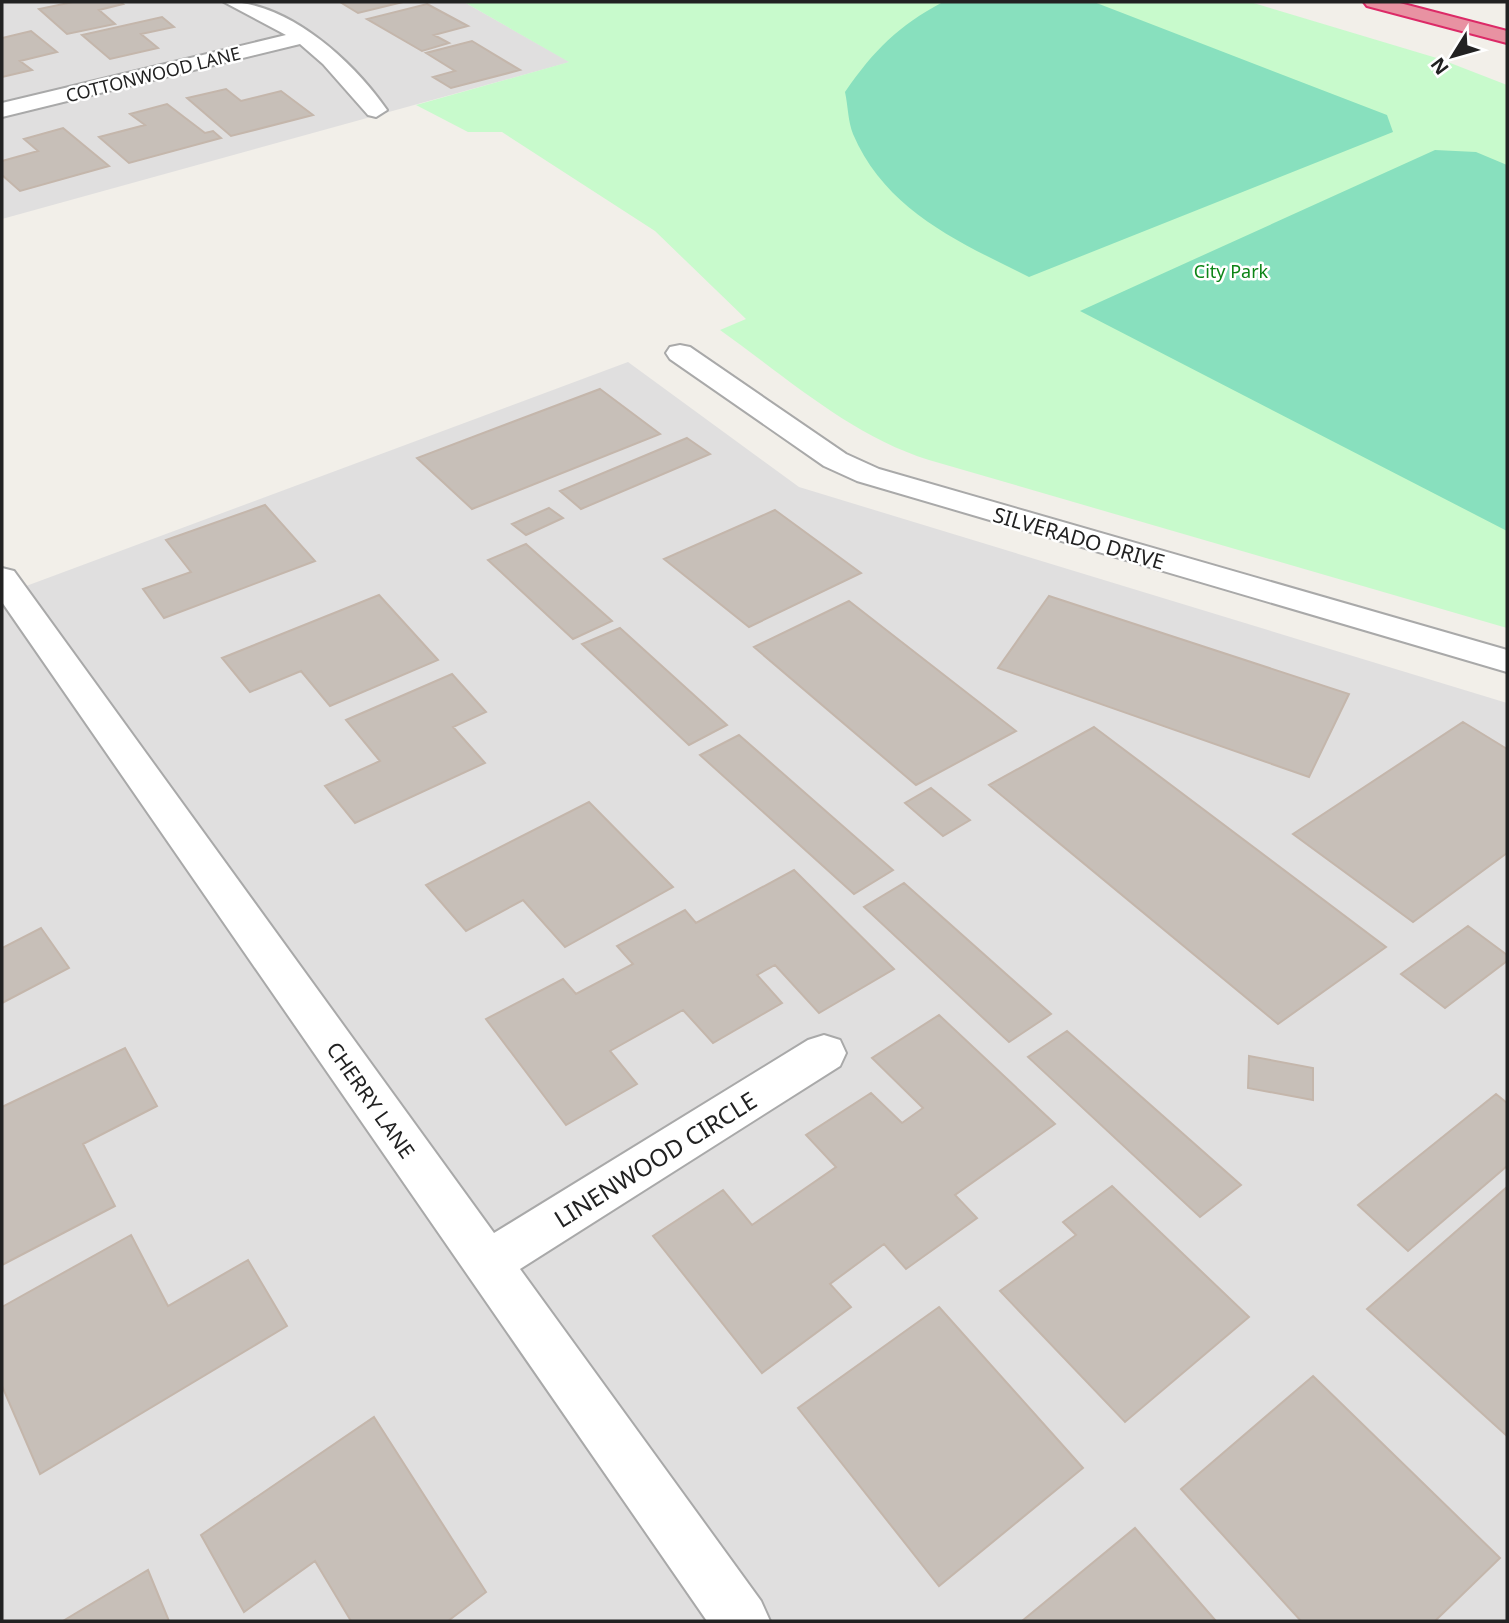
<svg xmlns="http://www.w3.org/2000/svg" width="1509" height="1623" viewBox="0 0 1509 1623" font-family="'Noto Sans',sans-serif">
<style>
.residential{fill:#e0dfdf}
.park{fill:#c8facc}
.pitch{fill:#88e0be}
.building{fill:#c7bfb8;stroke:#c4b6ab;stroke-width:2}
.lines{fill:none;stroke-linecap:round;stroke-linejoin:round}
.minor-casing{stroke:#a9a9a9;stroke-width:4}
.highway-casing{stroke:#dc2a67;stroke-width:4}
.minor{fill:#fff;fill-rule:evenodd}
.highway{fill:#e892a2;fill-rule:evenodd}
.labels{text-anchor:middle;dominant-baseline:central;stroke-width:5;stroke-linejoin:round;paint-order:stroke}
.far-street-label{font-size:18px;fill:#222;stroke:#fff}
.far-park-label{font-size:18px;fill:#0c8416;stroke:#fff}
.street-label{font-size:21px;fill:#222;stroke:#fff}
.near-street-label{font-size:24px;fill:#222;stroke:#fff}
</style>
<rect width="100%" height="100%" fill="#f2efe9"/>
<path class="residential" d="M2 2H464L570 62 2 219Z
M628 362 799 487 1507 703V1621H2V595Z"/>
<path class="park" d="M464 2H1250L1440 59 1507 85V628L929 460C851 436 786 377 720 330L746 319 655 231 502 132H468L416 105 569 62Z"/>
<path class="pitch" d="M943 2H1094L1387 115 1393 132 1029 277C959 242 886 211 853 134 848 122 848 106 845 92 874 50 898 26 943 2Z
M1435 150 1476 152 1507 165V531L1080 311Z"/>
<path class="building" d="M73 2H120L123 4 99 10 115 24 67 34 39 9Z
M340 2H403L358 13Z
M427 4 468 26 434 35 449 43 422 51 367 19Z
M162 17 174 27 141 34 158 48 110 59 82 35Z
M31 31 57 52 20 61 32 70 2 77V38Z
M472 41 520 70 451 88 433 77 455 71 426 53Z
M226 89 241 101 281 91 313 115 231 136 187 98Z
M167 104 205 133 213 131 221 138 129 163 99 137 145 125 130 114Z
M63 128 109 166 20 191 2 175V161L38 151 24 139Z
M600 389 660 434 472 509 417 458Z
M687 438 710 454 581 509 560 491Z
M265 505 315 561 164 618 143 589 191 572 166 540Z
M549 508 563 518 526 535 512 524Z
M775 510 861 573 749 627 664 559Z
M526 544 612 621 573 639 488 560Z
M379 595 438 660 330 706 301 671 250 692 222 658Z
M1049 596 1349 694 1309 777 998 668Z
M849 601 1016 731 916 785 754 647Z
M620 628 727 725 689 745 582 644Z
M452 674 486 712 453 727 485 763 355 823 325 786 380 761 346 720Z
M1463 722 1507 749V853L1413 922 1293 834Z
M1094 727 1386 947 1278 1024 989 785Z
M739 735 893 870 854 894 700 755Z
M931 788 970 820 943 836 905 803Z
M589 802 673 887 565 947 523 900 466 931 426 885Z
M794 870 894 969 819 1013 775 965 757 975 782 1003 713 1043 683 1010 610 1051 637 1084 566 1125 486 1019 563 979 576 994 633 964 617 946 685 910 696 923Z
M904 883 1051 1014 1009 1042 864 907Z
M1468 926 1507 955V961L1445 1008 1401 974Z
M41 928 69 968 2 1003V948Z
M939 1015 1055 1124 955 1195 977 1218 906 1269 884 1244 830 1284 851 1307 762 1373 653 1236 723 1190 752 1225 836 1167 806 1135 871 1093 902 1123 923 1108 872 1058Z
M1067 1031 1241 1185 1200 1217 1028 1057Z
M125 1048 157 1106 83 1144 115 1206 2 1265V1107Z
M1249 1056 1313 1068V1100L1248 1088Z
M1496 1094 1507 1103V1166L1408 1251 1358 1205Z
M1112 1186 1249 1317 1125 1422 1000 1291 1076 1235 1063 1222Z
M1507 1187V1436L1367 1309Z
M131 1235 168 1306 248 1260 287 1326 40 1474 2 1386V1307Z
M939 1307 1083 1468 939 1586 798 1408Z
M1313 1376 1500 1558 1435 1621H1301L1181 1489Z
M374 1417 486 1592 448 1621H351L315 1561 244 1612 201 1535Z
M1135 1528 1216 1621H1022Z
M148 1570 169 1621H63Z"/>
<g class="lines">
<g class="minor-casing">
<path id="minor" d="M224 2C287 0 353 61 387 110L376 117 368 115 323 64 300 44 2 117V103L286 35Z
M680 345 690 347 846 454 879 469 1507 650V672L857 481 824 466 670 359 666 353 670 347Z
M2 568 14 571 494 1233 808 1040 824 1035 840 1040 846 1053 840 1066 520 1269 761 1601 770 1621H707L2 602Z"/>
</g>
<g class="highway-casing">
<path id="highway" d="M1364 2H1396L1507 31V43L1367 6Z"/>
</g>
<use href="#minor" class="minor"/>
<use href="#highway" class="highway"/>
</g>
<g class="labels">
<g class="far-street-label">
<text transform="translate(153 74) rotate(-14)">COTTONWOOD LANE</text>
</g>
<g class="far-park-label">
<text x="1231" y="271">City Park</text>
</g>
<g class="street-label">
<text transform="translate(1079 538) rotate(16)">SILVERADO DRIVE</text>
<text transform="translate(371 1100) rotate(55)">CHERRY LANE</text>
</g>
<g class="near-street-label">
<text transform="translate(655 1159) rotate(-32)">LINENWOOD CIRCLE</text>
</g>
</g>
<rect width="1509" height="1623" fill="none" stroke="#222222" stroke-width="7"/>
<g transform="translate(1453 56) rotate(233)" stroke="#ffffff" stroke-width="5" paint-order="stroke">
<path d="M0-5L12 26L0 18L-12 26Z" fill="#222222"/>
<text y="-10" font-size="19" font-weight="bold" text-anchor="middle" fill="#222222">N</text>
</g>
</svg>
